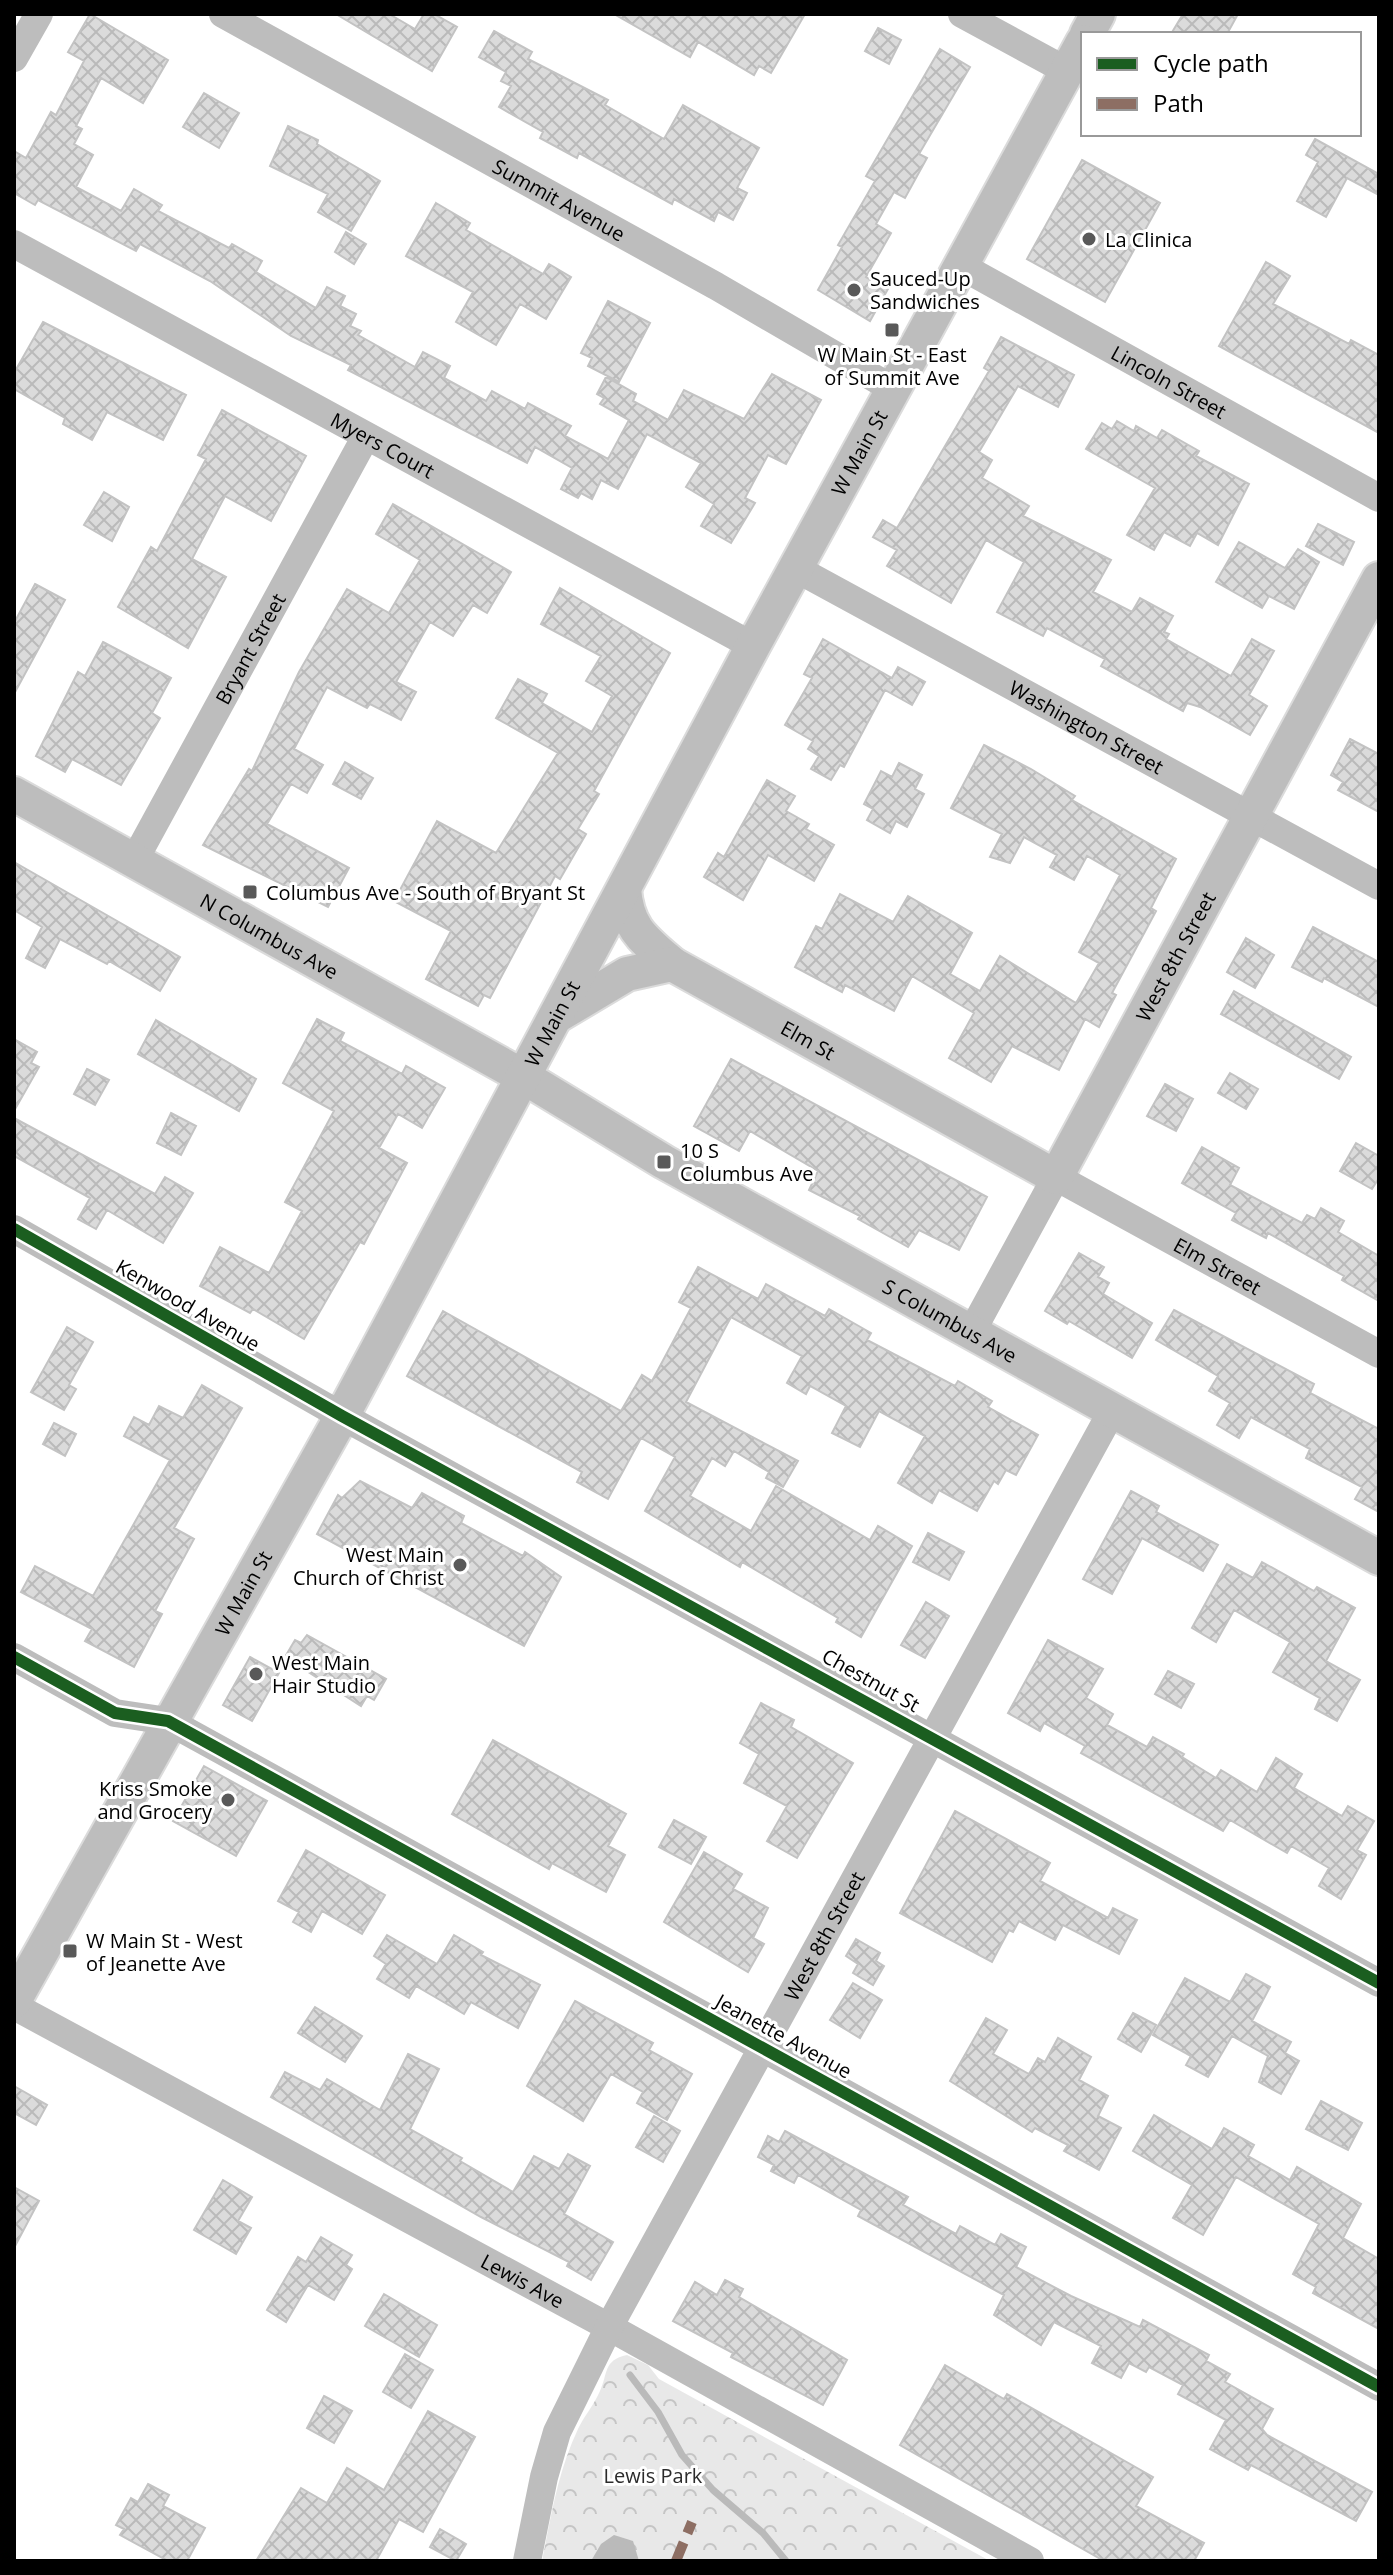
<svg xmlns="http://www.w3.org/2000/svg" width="1393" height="2575" viewBox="0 0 1393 2575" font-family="'Open Sans',sans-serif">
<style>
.forest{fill:url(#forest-crowns)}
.water{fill:#bababa}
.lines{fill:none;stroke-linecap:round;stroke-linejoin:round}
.stream{stroke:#bababa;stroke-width:7}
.building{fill:url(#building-cross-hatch);stroke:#c3c3c3;stroke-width:2}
.major-casing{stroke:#dbdbdb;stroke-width:38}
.minor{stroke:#bdbdbd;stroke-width:28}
.major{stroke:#bdbdbd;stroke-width:34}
.quiet{stroke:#8d6e63;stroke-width:10;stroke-dasharray:20 10;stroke-linecap:butt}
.cycleway-casing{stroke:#fff;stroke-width:17}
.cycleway{stroke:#1b5e20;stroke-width:12}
.poi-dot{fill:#595959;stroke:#fff;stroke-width:3}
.labels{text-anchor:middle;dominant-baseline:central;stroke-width:6;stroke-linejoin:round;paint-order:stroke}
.street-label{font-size:20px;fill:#000;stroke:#fff}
.poi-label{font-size:20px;fill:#000;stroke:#fff;text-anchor:start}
.park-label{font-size:20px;fill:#2c2c2c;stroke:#fff}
</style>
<defs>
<pattern id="forest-crowns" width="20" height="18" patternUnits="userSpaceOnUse" patternTransform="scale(2)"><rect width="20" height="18" fill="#e8e8e8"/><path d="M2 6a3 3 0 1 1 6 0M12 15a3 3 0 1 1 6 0" fill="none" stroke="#c5c5c5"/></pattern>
<pattern id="building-cross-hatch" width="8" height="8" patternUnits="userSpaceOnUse" patternTransform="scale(2)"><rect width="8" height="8" fill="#dbdbdb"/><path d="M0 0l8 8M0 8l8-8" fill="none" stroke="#bababa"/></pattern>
</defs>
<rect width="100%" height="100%" fill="#fff"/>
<path class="forest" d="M627 2355 648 2365 659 2379 990 2561H542C551 2516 558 2471 578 2429 584 2416 594 2405 600 2391 608 2374 603 2360 627 2355Z"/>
<path class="water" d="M614 2535 633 2541 639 2561H591L601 2544Z"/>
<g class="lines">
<path class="stream" d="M630 2375 658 2412 682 2455 713 2490 763 2533 786 2561"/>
</g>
<path class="building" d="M90 14 168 60 143 103 101 78 76 126 82 129 74 144 93 155 76 187 121 211 134 189 162 205 158 211 229 248 232 244 262 261 256 272 316 308 327 287 345 296 340 306 356 314 350 326 361 331 358 335 415 367 423 352 450 366 444 378 486 401 492 391 525 409 528 403 571 426 565 436 608 459 629 420 600 404 604 398 597 394 606 377 636 394 633 401 668 420 684 390 744 419 772 374 821 400 786 464 768 455 745 498 755 503 731 543 701 526 714 504 686 487 701 463 647 434 618 489 601 480 592 499 581 493 578 498 561 489 572 468 535 447 527 463 348 370 351 365 291 336 210 281 140 244 136 251 38 200 35 205 14 193V151L26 158 51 112 56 115 84 61 68 52Z
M336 14H389L415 29 424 14H434L457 27 432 71Z
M614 14H805L771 73 759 66 754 75 698 42 690 57Z
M1183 14H1238L1227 34H1171Z
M878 28 901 40 889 64 865 51Z
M494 31 532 52 528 59 608 100 605 105 664 139 683 105 759 148 737 188 747 193 733 220 718 212 714 221 674 199 672 204 579 153 577 158 540 138 543 132 499 107 511 86 501 81 506 72 479 57Z
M940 49 970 67 919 154 927 158 905 198 894 192 876 224 891 233 866 277 888 289 870 321 818 290 842 247 838 245 875 181 866 176Z
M204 93 239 113 219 148 183 127Z
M288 126 318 140 317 144 380 181 351 231 318 212 328 194 270 166Z
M1315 139 1379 174V195L1347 178 1326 217 1297 201 1318 162 1306 155Z
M1082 160 1160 203 1105 302 1027 259Z
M436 203 470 223 466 230 543 274 549 264 571 277 546 319 520 304 496 345 456 322 473 292 406 256Z
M346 232 366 244 354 264 335 252Z
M1266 262 1290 276 1273 304 1349 344 1351 340 1379 355V433L1219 346Z
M608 301 650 323 619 382 588 366 592 358 581 353Z
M43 322 186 395 163 440 107 412 92 440 63 424 65 418 14 389V373Z
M1001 337 1074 375 1058 407 1018 386 979 452 992 460 982 478 1029 506 1023 516 1111 560 1093 592 1132 612 1140 598 1173 616 1164 632 1169 634 1166 639 1231 676 1252 639 1274 651 1249 695 1267 706 1250 735 1200 707 1187 703 1183 711 1101 666 1105 659 1047 628 1043 636 997 612 1024 562 986 540 951 603 887 566 897 550 873 537 883 520 897 528 989 371 984 368Z
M222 410 306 456 271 521 225 496 192 559 226 577 188 648 118 607 151 547 157 551 206 459 198 455Z
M1117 421 1134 431 1136 426 1157 438 1162 430 1199 451 1196 456 1249 484 1218 545 1197 533 1190 546 1164 532 1154 550 1127 535 1155 488 1086 449 1102 423 1112 429Z
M104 492 129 507 112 541 84 525Z
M393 504 511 572 487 613 473 605 453 636 430 622 396 682 416 692 401 720 370 704 367 708 327 687 294 749 323 765 307 793 291 784 267 824 349 868 328 907 203 845 249 769 252 771 299 672 347 589 389 613 420 560 376 534Z
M1318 524 1354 542 1343 565 1306 546Z
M1239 542 1285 568 1298 549 1319 562 1294 609 1269 596 1262 608 1216 582Z
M35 584 65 600 14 694V623Z
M560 588 670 653 594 791 599 794 578 829 586 834 560 879 555 876 490 998 484 995 478 1006 426 979 451 931 394 901 437 821 496 853 558 753 496 718 518 679 547 694 542 703 592 732 612 696 586 681 601 656 541 624Z
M823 639 892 678 898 667 925 682 912 705 885 690 844 767 840 765 831 780 811 769 819 756 808 749 813 741 785 725 812 678 804 674Z
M103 642 171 678 152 713 160 718 121 785 72 759 65 772 36 756 78 672 85 676Z
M1350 739 1379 754V812L1338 790 1343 782 1331 775Z
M984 745 1031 769 1075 796 1072 800 1176 859 1151 908 1156 911 1112 993 1116 995 1099 1027 1085 1019 1059 1070 1012 1046 991 1082 949 1058 974 1013 912 976 894 1011 845 985 842 992 795 967 816 926 822 929 840 894 893 922 908 896 972 933 950 974 980 991 1000 956 1076 1003 1099 963 1079 952 1120 875 1087 856 1074 880 1050 867 1057 855 1024 837 1010 863 990 857 1002 834 951 808Z
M345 762 373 778 361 799 333 784Z
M899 763 922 775 915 789 924 794 907 827 896 821 890 833 867 820 873 809 864 804 881 771 892 777Z
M767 780 795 796 786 811 809 824 806 829 834 845 814 881 768 855 743 900 704 877 718 853 724 857Z
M14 862 180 957 160 991 109 961 107 964 60 939 45 968 26 958 42 927 14 910Z
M1313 927 1379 962V1007L1324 978 1322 982 1292 967Z
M1246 938 1274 955 1255 988 1227 972Z
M1234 991 1351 1057 1339 1079 1221 1014Z
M317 1019 344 1033 340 1041 402 1074 406 1066 445 1088 422 1128 398 1114 379 1148 407 1163 364 1244 360 1242 304 1339 253 1309 250 1313 200 1286 220 1247 269 1273 302 1211 285 1202 334 1111 283 1083Z
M156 1020 256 1079 239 1111 138 1054Z
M14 1039 37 1052 31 1063 39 1067 14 1111Z
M731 1059 987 1197 959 1250 919 1230 908 1247 858 1219 860 1216 809 1190 818 1171 750 1131 739 1151 694 1126Z
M87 1069 109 1080 95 1105 74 1094Z
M1230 1073 1258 1089 1246 1109 1218 1093Z
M1165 1084 1193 1099 1176 1131 1147 1116Z
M171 1113 196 1126 181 1155 157 1143Z
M14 1118 155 1194 165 1177 193 1193 163 1243 107 1210 96 1229 78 1219 90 1198 14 1156Z
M1356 1143 1379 1156V1178L1372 1189 1340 1171Z
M1202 1147 1239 1168 1230 1185 1302 1223 1307 1215 1315 1219 1321 1208 1344 1221 1338 1232 1379 1256V1301L1342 1280 1344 1276 1268 1233 1266 1238 1232 1220 1236 1213 1182 1183Z
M1079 1253 1104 1267 1098 1277 1109 1283 1103 1294 1152 1323 1132 1358 1069 1321 1067 1324 1045 1311Z
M698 1267 758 1299 766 1284 825 1316 829 1309 871 1333 867 1340 955 1386 958 1381 992 1401 988 1407 1038 1435 1016 1475 1006 1470 998 1484 994 1481 977 1511 939 1490 932 1503 898 1483 925 1436 879 1411 860 1447 832 1433 846 1406 810 1386 806 1394 787 1383 802 1356 731 1317 686 1402 798 1461 783 1487 766 1478 769 1472 734 1451 725 1466 712 1458 690 1496 751 1531 776 1486 870 1540 878 1526 912 1546 861 1637 836 1622 838 1618 742 1562 740 1567 645 1511 675 1457 641 1438 608 1499 577 1482 582 1472 407 1376 443 1311 621 1411 642 1375 652 1381 691 1308 679 1302Z
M1174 1310 1314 1384 1310 1393 1379 1429V1512L1355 1499 1362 1487 1306 1458 1310 1449 1251 1417 1239 1438 1217 1425 1230 1403 1209 1391 1218 1376 1156 1340Z
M67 1327 93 1342 69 1385 76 1389 64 1410 31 1392Z
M202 1385 242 1408 174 1528 194 1539 155 1611 162 1614 134 1667 85 1641 92 1629 21 1592 35 1566 93 1596 170 1460 124 1436 134 1417 149 1425 159 1406 183 1418Z
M54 1423 76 1434 65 1456 43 1444Z
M360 1481 412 1508 422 1493 464 1516 461 1523 523 1556 525 1552 561 1577 524 1646 317 1534 338 1495 342 1498Z
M1131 1491 1159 1506 1156 1512 1218 1545 1203 1571 1142 1538 1112 1594 1083 1579Z
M928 1533 964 1552 949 1580 913 1562Z
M1262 1562 1314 1591 1317 1587 1355 1608 1326 1661 1360 1680 1337 1721 1315 1709 1320 1698 1273 1672 1290 1642 1234 1610 1216 1642 1192 1628 1227 1564 1253 1578Z
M926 1602 949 1616 925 1658 901 1645Z
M307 1635 386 1679 374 1700 367 1696 361 1706 285 1657 295 1640 301 1643Z
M1048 1640 1103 1669 1086 1698 1113 1714 1107 1725 1147 1747 1153 1737 1184 1754 1182 1757 1216 1778 1221 1770 1257 1792 1276 1758 1302 1774 1294 1788 1342 1816 1348 1806 1374 1821 1357 1850 1366 1855 1341 1899 1319 1886 1329 1868 1291 1846 1287 1853 1230 1820 1223 1831 1081 1753 1085 1746 1044 1723 1040 1731 1008 1713Z
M250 1657 279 1673 252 1721 223 1705Z
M1168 1671 1194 1684 1181 1708 1155 1694Z
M761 1703 794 1720 791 1727 853 1763 797 1858 767 1841 787 1806 744 1783 759 1754 740 1743Z
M493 1740 626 1814 608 1846 625 1855 606 1892 552 1863 549 1869 452 1814Z
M204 1766 267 1801 236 1856 173 1821Z
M955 1811 1050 1863 1040 1881 1108 1918 1113 1908 1137 1920 1119 1954 1063 1925 1055 1940 1019 1921 1013 1932 1009 1930 992 1962 900 1913Z
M674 1820 706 1837 691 1864 659 1847Z
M306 1850 385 1895 362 1934 322 1911 311 1932 293 1922 299 1912 278 1901Z
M704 1852 742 1874 733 1889 768 1908 753 1938 764 1944 748 1972 664 1922Z
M387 1935 437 1964 454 1935 483 1952 481 1955 540 1985 518 2028 471 2002 464 2014 416 1986 409 1998 377 1979 386 1964 374 1956Z
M856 1939 880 1953 876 1961 884 1966 873 1985 853 1973 858 1964 846 1956Z
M1246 1974 1270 1987 1252 2021 1291 2042 1285 2053 1299 2061 1281 2094 1259 2082 1268 2056 1232 2036 1208 2077 1186 2065 1191 2056 1153 2035 1185 1978 1230 2002Z
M853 1983 882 2000 860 2038 830 2020Z
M575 2001 653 2043 649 2050 692 2074 667 2120 637 2103 643 2092 611 2074 583 2121 527 2086Z
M315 2007 362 2036 345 2062 298 2033Z
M1133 2013 1156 2025 1141 2052 1118 2039Z
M986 2018 1007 2030 993 2054 1029 2074 1038 2058 1045 2062 1058 2038 1091 2057 1079 2080 1108 2096 1098 2116 1121 2128 1099 2170 1064 2151 1068 2145 1035 2128 1032 2132 950 2081Z
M408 2054 439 2069 410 2129 462 2158 460 2161 513 2192 534 2156 559 2169 568 2154 590 2166 564 2214 613 2242 591 2280 567 2266 569 2262 481 2217 271 2097 285 2072 320 2090 327 2079 380 2110Z
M14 2086 47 2105 36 2125 14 2113Z
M1321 2101 1362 2123 1348 2150 1306 2129Z
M1154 2115 1212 2149 1224 2128 1254 2145 1248 2156 1290 2180 1297 2167 1361 2204 1343 2238 1379 2259V2329L1313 2293 1316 2287 1293 2274 1319 2224 1236 2177 1203 2235 1173 2218 1192 2185 1133 2151Z
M654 2116 680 2131 663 2162 636 2147Z
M785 2131 908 2197 903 2205 956 2234 960 2226 995 2245 1001 2234 1026 2247 1016 2267 1071 2296 1140 2327 1143 2320 1209 2355 1206 2361 1230 2374 1225 2382 1273 2409 1262 2429 1267 2435 1372 2492 1356 2521 1251 2465 1248 2470 1210 2449 1226 2420 1178 2394 1183 2385 1149 2367 1146 2372 1129 2363 1121 2378 1092 2363 1101 2346 1054 2322 1041 2345 994 2315 1004 2295 858 2216 861 2210 798 2175 794 2183 771 2171 774 2165 758 2157 768 2136 779 2142Z
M223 2180 252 2197 238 2221 251 2228 236 2254 194 2230Z
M14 2187 39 2201 14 2248Z
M321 2237 352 2255 346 2265 352 2269 334 2300 308 2285 286 2322 267 2310 298 2257 306 2262Z
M725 2280 743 2289 739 2297 847 2360 823 2405 731 2357 733 2353 673 2321 695 2282 717 2295Z
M384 2294 437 2325 419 2357 365 2326Z
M405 2354 433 2370 411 2408 383 2392Z
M945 2365 1004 2399 1007 2394 1153 2477 1136 2506 1204 2543 1194 2561H1104L900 2445Z
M324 2396 352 2411 334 2443 307 2428Z
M428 2411 475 2437 423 2532 399 2519 376 2561H256L301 2488 327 2503 347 2468 384 2490Z
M148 2484 169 2495 163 2506 205 2528 187 2561H168L120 2535 124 2529 116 2525 131 2498 138 2502Z
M440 2529 466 2544 456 2561 430 2547Z"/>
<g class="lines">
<g class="major-casing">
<g id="major">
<path d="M1087 34 1098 14"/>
<path id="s9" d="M14 794 524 1077 664 1162 1379 1558"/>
<path d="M624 889C627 928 643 939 672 964"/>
<path id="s10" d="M560 1014 627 974 672 964 1056 1177 1379 579"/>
<path id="s11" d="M14 2001 342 1416 753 646 1083 42"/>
</g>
</g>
<g class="minor">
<path id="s1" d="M223 14 716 286 893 389"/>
<path d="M962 14 1067 71"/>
<path d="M14 58 39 14"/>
<path id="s2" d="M14 244 753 646"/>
<path id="s3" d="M961 266 1379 498"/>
<path id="s4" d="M795 568 1379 886"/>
<path id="s5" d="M134 861 366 436"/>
<path d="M14 1229 342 1416 1379 1983"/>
<path id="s6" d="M971 1333 1056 1177 1379 1354"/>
<path d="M14 1657 115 1713 168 1721 1379 2387"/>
<path id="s7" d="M14 2006 609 2327 1030 2561"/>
<path id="s8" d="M527 2561 544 2477 557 2432 609 2327 1112 1411"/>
</g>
<use href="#major" class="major"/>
<path class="quiet" d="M676 2561 692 2522"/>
<g class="cycleway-casing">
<path id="cycleway" d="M14 1229 342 1416 1379 1983
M14 1657 115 1713 168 1721 1379 2387"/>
</g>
<use href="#cycleway" class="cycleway"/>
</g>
<g class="poi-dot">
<circle cx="1089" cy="239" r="8"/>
<circle cx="854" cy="290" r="8"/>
<rect x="884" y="322" width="16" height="16" rx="4"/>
<rect x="242" y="884" width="16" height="16" rx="4"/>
<rect x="656" y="1154" width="16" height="16" rx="4"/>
<circle cx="460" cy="1565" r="8"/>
<circle cx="256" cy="1674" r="8"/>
<circle cx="228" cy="1800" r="8"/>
<rect x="62" y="1943" width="16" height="16" rx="4"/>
</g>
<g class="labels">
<g class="street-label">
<text stroke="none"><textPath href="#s1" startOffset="384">Summit Avenue</textPath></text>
<text stroke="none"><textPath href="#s3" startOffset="238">Lincoln Street</textPath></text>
<text stroke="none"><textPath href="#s2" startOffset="420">Myers Court</textPath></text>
<text stroke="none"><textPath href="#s11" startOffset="1764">W Main St</textPath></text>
<text stroke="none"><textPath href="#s5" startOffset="242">Bryant Street</textPath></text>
<text stroke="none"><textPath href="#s4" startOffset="332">Washington Street</textPath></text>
<text stroke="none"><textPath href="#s9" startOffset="292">N Columbus Ave</textPath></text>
<text stroke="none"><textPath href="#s10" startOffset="814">West 8th Street</textPath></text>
<text stroke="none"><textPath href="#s11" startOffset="1116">W Main St</textPath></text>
<text stroke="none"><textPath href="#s10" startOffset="280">Elm St</textPath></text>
<text stroke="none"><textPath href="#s6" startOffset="362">Elm Street</textPath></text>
<text transform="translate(188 1305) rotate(30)">Kenwood Avenue</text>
<text stroke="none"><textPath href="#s9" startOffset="1074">S Columbus Ave</textPath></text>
<text stroke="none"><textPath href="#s11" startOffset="468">W Main St</textPath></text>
<text transform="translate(871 1680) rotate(29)">Chestnut St</text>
<text stroke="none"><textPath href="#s8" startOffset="696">West 8th Street</textPath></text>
<text transform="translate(784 2036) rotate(29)">Jeanette Avenue</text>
<text stroke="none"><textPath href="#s7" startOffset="578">Lewis Ave</textPath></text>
</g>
<g class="poi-label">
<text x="1105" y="239">La Clinica</text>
<text x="870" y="278">Sauced-Up<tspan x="870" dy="23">Sandwiches</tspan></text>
<text x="892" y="354" text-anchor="middle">W Main St - East<tspan x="892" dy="23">of Summit Ave</tspan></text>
<text x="266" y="892">Columbus Ave - South of Bryant St</text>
<text x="680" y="1150">10 S<tspan x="680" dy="23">Columbus Ave</tspan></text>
<text x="444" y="1554" text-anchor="end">West Main<tspan x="444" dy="23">Church of Christ</tspan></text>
<text x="272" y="1662">West Main<tspan x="272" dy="23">Hair Studio</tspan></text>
<text x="212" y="1788" text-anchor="end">Kriss Smoke<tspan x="212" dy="23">and Grocery</tspan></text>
<text x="86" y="1940">W Main St - West<tspan x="86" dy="23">of Jeanette Ave</tspan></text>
</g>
<g class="park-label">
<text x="653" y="2475">Lewis Park</text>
</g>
</g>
<rect width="1393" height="2575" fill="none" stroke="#000000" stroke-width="32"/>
<rect x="1081" y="32" width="280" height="104" fill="#ffffff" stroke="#999999" stroke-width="2"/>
<rect x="1097" y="58" width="40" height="12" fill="#1b5e20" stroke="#999999" stroke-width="2"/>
<text x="1153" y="72" font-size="24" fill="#000000">Cycle path</text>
<rect x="1097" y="98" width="40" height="12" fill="#8d6e63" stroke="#999999" stroke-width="2"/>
<text x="1153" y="112" font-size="24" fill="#000000">Path</text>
</svg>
